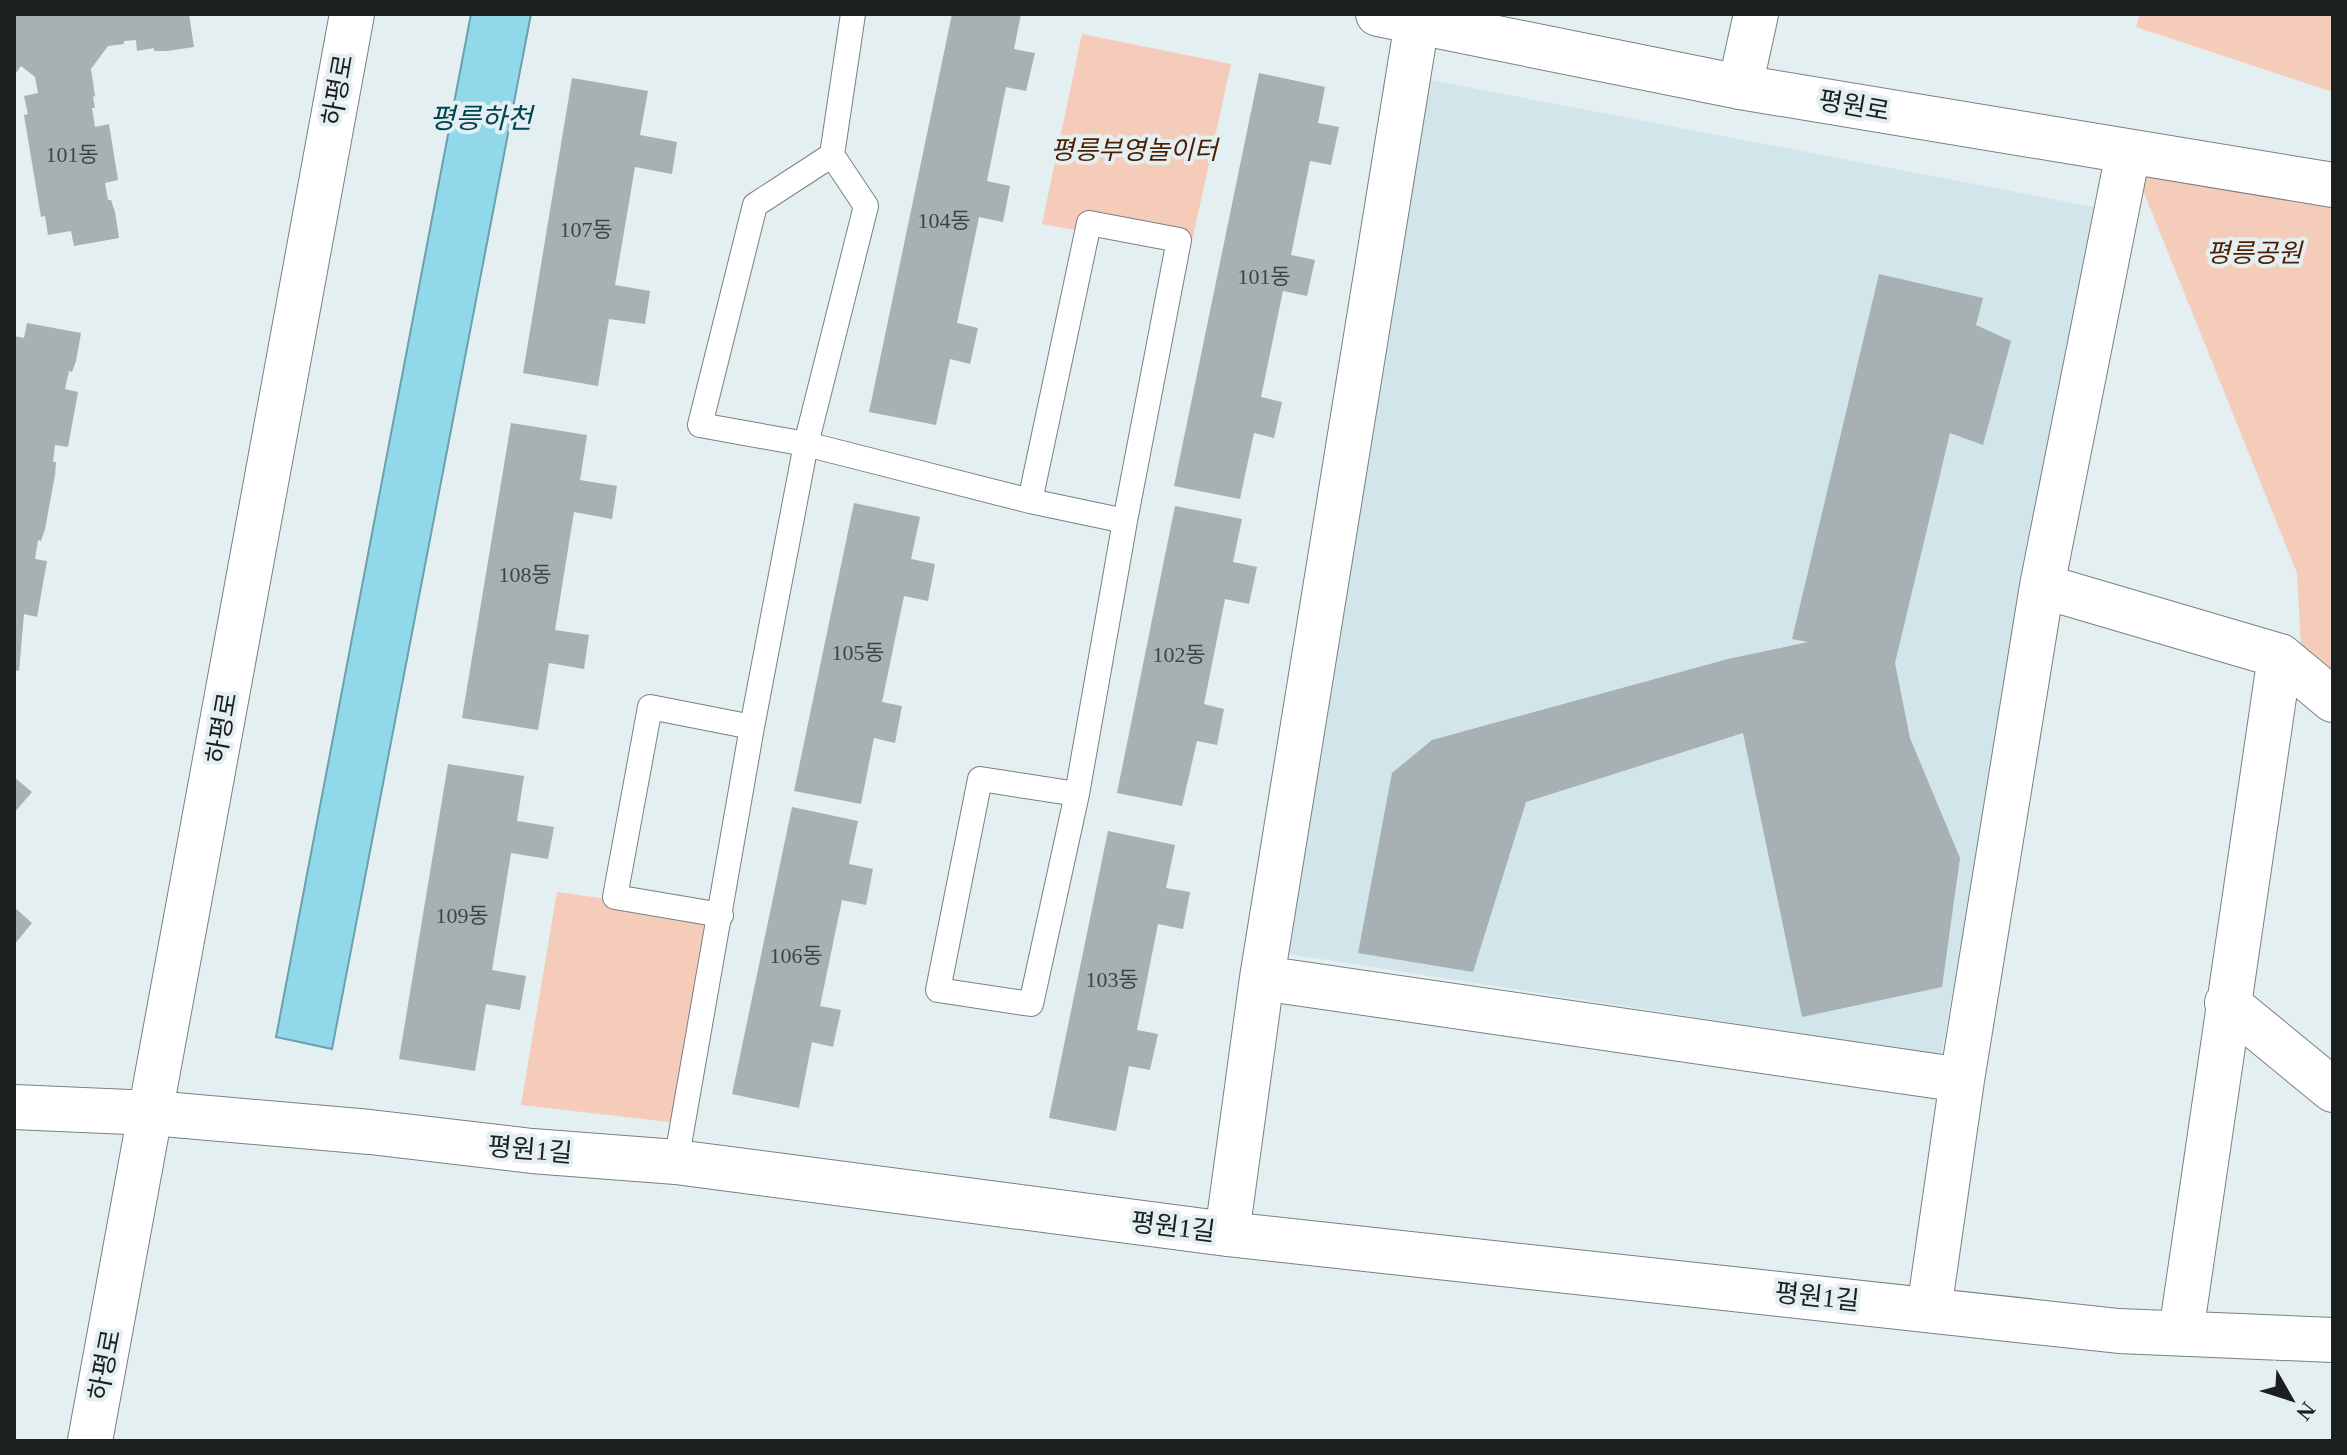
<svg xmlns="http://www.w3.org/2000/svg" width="2347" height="1455" viewBox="0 0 2347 1455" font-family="'Times New Roman','Noto Sans KR',serif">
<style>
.built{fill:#d2e5ea}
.green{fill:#f5cbb9}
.water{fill:#90d8ea;stroke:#6da0ad;stroke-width:2}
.building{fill:#a7b0b3}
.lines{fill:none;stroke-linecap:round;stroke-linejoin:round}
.service-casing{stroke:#788183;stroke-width:26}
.minor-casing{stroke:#788183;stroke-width:46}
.tertiary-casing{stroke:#788183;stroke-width:46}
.service{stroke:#fff;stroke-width:24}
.minor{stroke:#fff;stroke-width:44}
.tertiary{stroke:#fff;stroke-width:44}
.labels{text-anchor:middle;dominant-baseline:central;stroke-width:8;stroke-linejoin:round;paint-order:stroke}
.number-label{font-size:22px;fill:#3f4345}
.street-label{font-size:26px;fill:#1c1f20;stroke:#e4eff1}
.park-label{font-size:26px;font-style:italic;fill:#4f1d01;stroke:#e4eff1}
.water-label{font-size:28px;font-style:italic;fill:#014552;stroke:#e4eff1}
</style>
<rect width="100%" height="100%" fill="#e4eff1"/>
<path class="built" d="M1425 79 2094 207 1941 1055 1288 954Z"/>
<path class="green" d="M2140 14H2333V92L2136 27Z
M1082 34 1231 64 1190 250 1042 224Z
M2128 153 2333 185V672L2301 646 2297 573Z
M557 892 721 915 678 1123 521 1105Z"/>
<path class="water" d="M471 14H531L332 1049 276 1037Z"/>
<path class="building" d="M14 14H189L194 47 167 51H154V48L137 51 136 40 124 41V44L108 46 91 69 95 96 93 97 95 108H92L95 127 109 124 118 180 105 183 108 200H111L115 212 119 238 74 246 71 231 48 235 45 216 41 217 24 115 28 114 24 96 38 93 35 77 21 66 16 73 14 72Z
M952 14H1021L1014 49 1035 53 1026 91 1006 87 987 181 1010 186 1003 222 979 217 957 323 978 328 970 364 950 359 936 425 869 412Z
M1259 73 1325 87 1318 123 1339 127 1331 165 1310 161 1291 255 1315 260 1307 296 1283 291 1261 397 1282 402 1274 438 1254 433 1240 499 1174 486Z
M572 78 648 91 640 135 677 142 672 174 635 167 615 285 650 291 645 324 609 319 598 386 523 373Z
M1879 274 1983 298 1976 325 2011 341 1983 445 1950 433 1895 663 1910 738 1960 858 1942 987 1802 1017 1743 733 1526 802 1473 972 1358 953 1392 773 1432 740 1728 659 1808 642 1792 639Z
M27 323 81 333 76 361 72 372 69 371 65 389 78 392 68 447 55 445 53 462H56L55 475 45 529 41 541 38 540 35 559 47 561 37 617 24 614 19 671 14 670V336L24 338Z
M511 423 587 435 580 480 617 486 612 519 574 512 555 630 589 635 584 669 549 663 538 730 462 718Z
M854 503 920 517 911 559 935 564 928 601 904 596 882 702 902 706 895 743 874 738 861 804 794 791Z
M1175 506 1242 519 1233 562 1257 567 1249 604 1225 599 1204 704 1224 709 1217 745 1197 741 1182 806 1117 793Z
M448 764 524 776 517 821 554 827 548 859 511 853 492 970 526 976 520 1010 486 1004 475 1071 399 1059Z
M14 777 32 792 14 813Z
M792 807 858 821 849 864 873 869 866 905 842 900 820 1006 841 1010 833 1047 812 1042 799 1108 732 1094Z
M1108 831 1175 845 1166 888 1190 892 1183 929 1158 924 1137 1030 1158 1034 1150 1070 1129 1066 1116 1131 1049 1118Z
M14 907 32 923 14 945Z"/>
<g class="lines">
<g class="service-casing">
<path id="service" d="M832 155 755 205 700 425 806 444 1030 501 1125 521
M1030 501 1089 223 1179 240 1125 521 1077 794 1031 1004 938 990 980 779 1077 794
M721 915 615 897 650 707 752 727
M676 1162 752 727 806 444 866 206 832 155 853 14"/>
</g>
<g class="minor-casing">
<path id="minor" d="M1740 87 1756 14
M2128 153 2042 586 2280 656 2333 700
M1262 978 1962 1080
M2227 1003 2333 1090
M14 1107 152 1113 370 1132 532 1151 676 1162 1227 1234 2119 1331 2333 1340
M1227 1234 1262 978 1417 22
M1929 1310 1962 1080 2042 586
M2181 1333 2280 656"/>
</g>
<g class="tertiary-casing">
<path id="tertiary" d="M1378 14 1740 87 2333 185
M90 1441 352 14"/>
</g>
<use href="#service" class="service"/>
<use href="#minor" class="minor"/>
<use href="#tertiary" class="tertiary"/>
</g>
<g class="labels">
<g class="number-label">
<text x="72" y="154">101동</text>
<text x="944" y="220">104동</text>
<text x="586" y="229">107동</text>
<text x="1264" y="276">101동</text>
<text x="525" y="574">108동</text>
<text x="858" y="652">105동</text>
<text x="1179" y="654">102동</text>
<text x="462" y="915">109동</text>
<text x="796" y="955">106동</text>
<text x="1112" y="979">103동</text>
</g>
<g class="street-label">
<text transform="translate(338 90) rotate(-80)">하평로</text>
<text transform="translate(1854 106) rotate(10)">평원로</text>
<text transform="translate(222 728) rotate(-80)">하평로</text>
<text transform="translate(530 1150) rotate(5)">평원1길</text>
<text transform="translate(1173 1227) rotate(7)">평원1길</text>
<text transform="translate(1817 1297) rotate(6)">평원1길</text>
<text transform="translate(105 1365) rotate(-79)">하평로</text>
</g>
<g class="park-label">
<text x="1134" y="150">평릉부영놀이터</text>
<text x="2254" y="253">평릉공원</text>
</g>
<g class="water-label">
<text x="481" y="118">평릉하천</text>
</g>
</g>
<rect width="2347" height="1455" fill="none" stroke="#1c1f20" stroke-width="32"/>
<g transform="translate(2291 1399) rotate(129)" stroke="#e4eff1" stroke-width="6" paint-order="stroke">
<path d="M0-6L14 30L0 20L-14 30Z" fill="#1c1f20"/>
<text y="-12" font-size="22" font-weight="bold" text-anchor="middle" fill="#1c1f20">N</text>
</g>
</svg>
